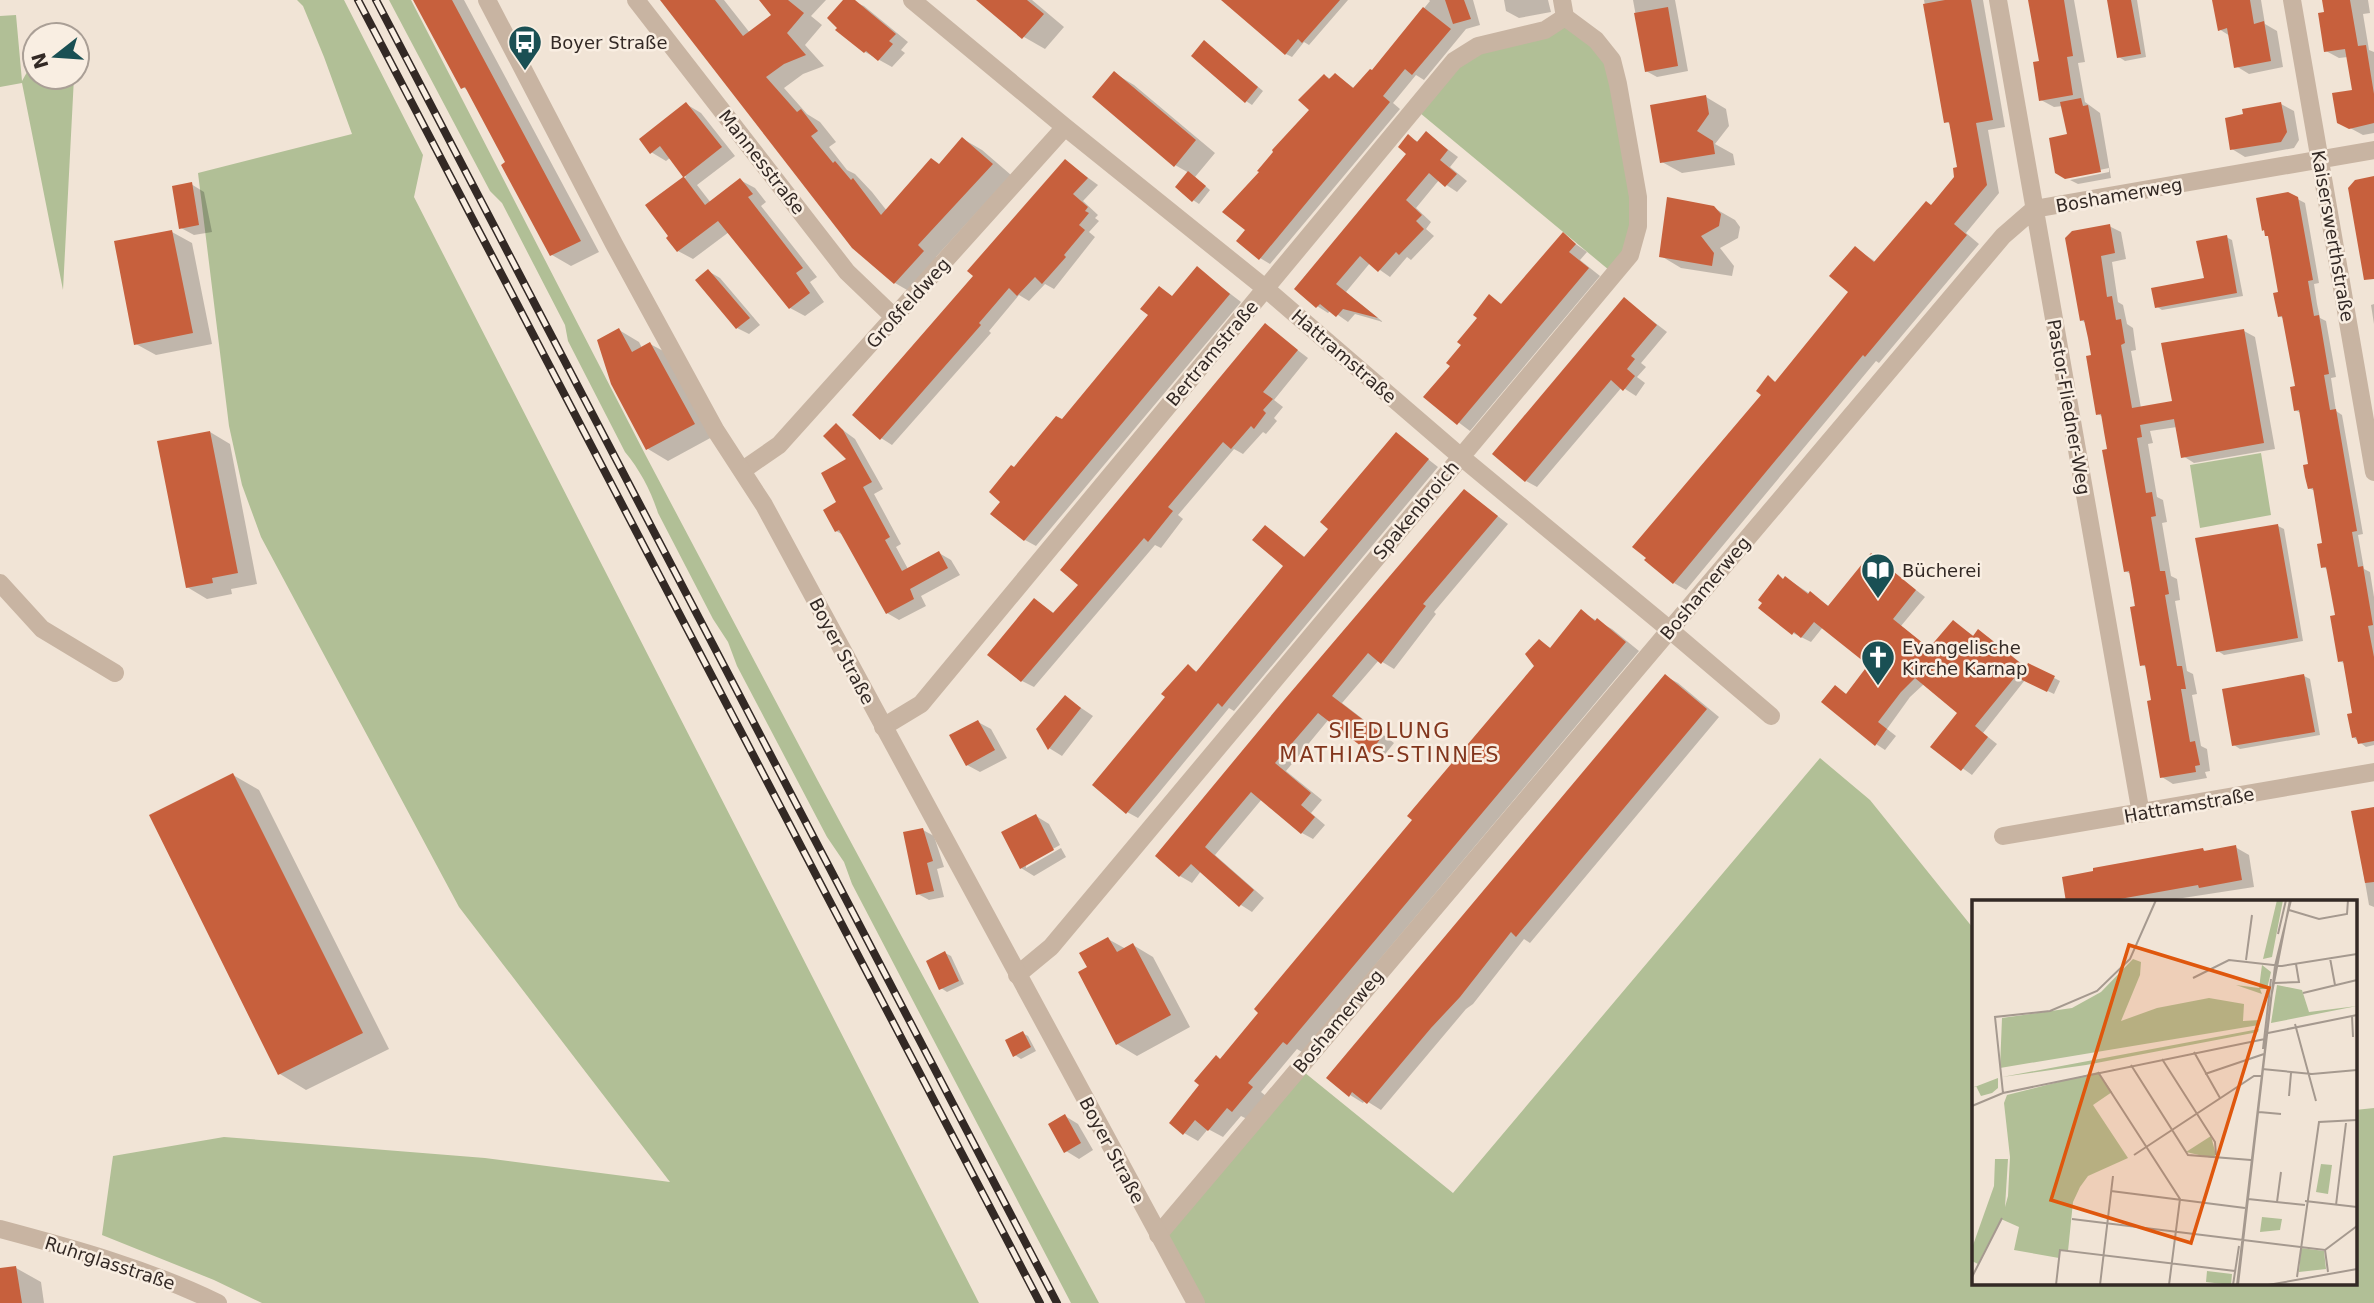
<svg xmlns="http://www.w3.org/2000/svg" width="2374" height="1303" viewBox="0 0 2374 1303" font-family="'DejaVu Sans',sans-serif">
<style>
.green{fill:#b1bf96}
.shadow{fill:#0003}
.building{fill:#c7603d}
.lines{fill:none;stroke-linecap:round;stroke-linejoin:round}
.minor{stroke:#c8b4a2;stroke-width:18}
.tertiary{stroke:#c8b4a2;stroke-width:18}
.rail-casing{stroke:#332925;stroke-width:8}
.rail{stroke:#f9eee2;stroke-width:5;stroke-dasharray:16;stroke-linecap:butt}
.labels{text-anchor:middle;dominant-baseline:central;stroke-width:5;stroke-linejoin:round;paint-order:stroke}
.poi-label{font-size:18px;fill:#332925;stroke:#f9eee2;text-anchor:start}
.street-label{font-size:18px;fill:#332925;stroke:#f9eee2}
.quarter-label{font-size:21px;letter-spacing:2px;fill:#82361d;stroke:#f9eee2}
.inset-road{fill:none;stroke:#a5998f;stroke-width:2}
.view{fill:#df570d;fill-opacity:0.15;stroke:#df570d;stroke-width:3.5}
.inset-edge{fill:none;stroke:#332925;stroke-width:3.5}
</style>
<rect width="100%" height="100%" fill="#f1e4d6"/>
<path class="green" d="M297 0H344L423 155 414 197 979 1303H262L214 1280 102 1235 113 1156 224 1137 485 1158 670 1182 459 907 261 537 242 485 229 426 198 173 352 134 324 57 303 6Z
M389 0H411L646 456 818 781 1099 1303H1071L852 884 844 862 827 837 737 666 728 642 713 619 658 513C651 491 640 470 625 452L568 341 565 325 502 203 490 191Z
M16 15 22 81 35 58V77H74L63 290 22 83 0 87V16Z
M1565 17 1612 60 1638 226 1615 275 1414 108 1454 61Z
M2261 453 2271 515 2200 528 2190 465Z
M1820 758 1870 800 1973 928V1284H2355V1110L2374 1108V1303H1200L1158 1235 1299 1068 1453 1193Z"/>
<path class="shadow" d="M415 0H464L599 252 571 266 552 255 508 163 469 91 463 87Z
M662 0H724L750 33 774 15 761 0H826L811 16 822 25 805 45 824 66 803 74 784 88 807 114 820 122 836 142 829 147 847 170 855 174 872 192 887 211 940 165 963 139 982 150 1011 175 936 257 942 263 914 294 895 283Z
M850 0 864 6 908 42 901 50 905 53 892 67 865 52 838 30Z
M979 0H1032L1064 27 1045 49 1024 37Z
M1239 0H1348L1309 45 1304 42 1292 57 1286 54Z
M1429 0H1473L1480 25 1466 29 1424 80 1416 75 1393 103 1400 109 1270 264 1260 258 1247 230 1261 172 1312 110 1325 76 1331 79 1336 75 1355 89 1372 72 1430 1Z
M1504 0H1548L1551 12 1519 18 1506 11Z
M1633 0H1675L1688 71 1657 77 1646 71Z
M1924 0H1983L2005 127 1988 130 1999 193 1966 233 1979 244 1879 363 1876 361 1686 590 1674 583 1763 395 1768 378 1777 383 1851 292 1855 248 1876 262 1932 207 1956 178 1959 169 1951 125 1946 121Z
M2030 0H2074L2085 62 2078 63 2085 102 2100 113 2111 178 2078 184 2070 180 2109 172V168L2066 177 2069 136 2063 106 2054 107 2041 100V62Z
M2109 0H2137L2146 57 2125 61 2119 57Z
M2214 0H2261L2265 24 2277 31 2283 67 2249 74 2236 66 2230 36 2219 29Z
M2324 0H2368L2370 13 2363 14 2369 50 2374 52V133L2363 135 2339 122 2354 91 2348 57 2339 58 2326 51Z
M1210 46 1263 91 1252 105 1246 101Z
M1114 73 1134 85 1215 153 1195 177 1210 190 1199 204 1193 200 1189 173 1175 165Z
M1706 97 1726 109 1729 126 1715 144 1733 154 1735 165 1682 173 1662 162Z
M686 104 701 113 735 156 697 185 711 203 740 180 755 188 766 202 761 206 817 277 810 282 824 302 805 316 790 308 729 232 693 259 678 251 671 236 648 205 686 177 671 157 666 161 651 152Z
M2281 104 2294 111 2299 140 2294 148 2245 157 2232 149Z
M1426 133 1458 157 1450 167 1467 181 1457 192 1439 180 1416 208 1431 222 1426 229 1434 236 1411 260 1407 257 1390 277 1370 263 1346 292 1383 322 1355 314 1348 322 1331 310 1328 313 1317 306 1409 154 1408 137 1419 142Z
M1065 161 1098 185 1083 201 1098 215 1095 218 1099 221 1089 232 1095 237 1054 289 1045 284 1029 301 1019 295 989 331 991 333 892 445 881 438 976 276Z
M191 184 204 192 212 232 194 235 181 228Z
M2288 194 2305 203 2319 283 2314 284 2317 304 2320 318 2326 321 2336 377 2331 378 2336 411 2342 415 2363 534 2358 535 2364 569 2370 572 2374 597V745L2366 747 2353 737 2354 715 2346 664 2339 661 2337 616 2329 570 2323 567 2324 544 2315 491 2309 488 2310 466 2301 413 2295 410 2297 387 2285 319 2279 316Z
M1714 208 1735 220 1740 227 1738 238 1720 248 1734 266 1732 276 1681 268 1661 256Z
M2109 226 2121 232 2126 259 2112 262 2118 302 2123 305 2127 324 2133 328 2136 350 2131 351 2141 408 2174 403 2244 331 2255 337 2275 449 2194 463 2183 456 2177 427 2150 431 2153 443 2148 444 2157 497 2163 500 2167 522 2162 523 2171 576 2177 579 2180 600 2175 601 2187 671 2193 674 2197 694 2192 695 2201 746 2207 749 2210 771 2205 772 2207 778 2173 784 2162 777 2148 668 2142 665 2131 574 2125 571 2109 451 2103 417 2098 414 2093 357 2086 323 2081 320Z
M172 232 192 243 212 344 156 355 136 344Z
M1563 235 1587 252 1580 260 1600 276 1470 431 1425 397 1452 366 1489 297 1503 305Z
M2226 237 2232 240 2243 296 2162 310 2156 306 2206 279Z
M1198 269 1241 302 1036 546 1025 540 1003 501 1014 469 1063 421 1151 315 1160 289 1173 297Z
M708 271 720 278 760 325 749 334 737 328 697 280Z
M1624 299 1667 332 1641 363 1646 367 1637 377 1645 383 1636 396 1622 387 1537 487 1526 481Z
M2374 304V324L2371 305Z
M1266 326 1308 358 1274 400 1283 407 1274 418 1277 421 1266 434 1263 432 1243 454 1234 449 1178 515 1183 519 1161 548 1155 545 1034 687 1022 681 990 654 1035 600 1055 614 1080 585Z
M619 330 639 342 642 348 650 344 671 355 714 436 668 461 648 449Z
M836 425 855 439 883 489 874 494 901 544 896 547 908 569 939 553 951 560 960 575 921 596 926 606 899 620 887 613 845 536 836 531 839 503 848 460Z
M210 432 230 444 257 584 231 589 232 594 207 599 187 587Z
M1396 434 1438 467 1234 711 1229 708 1138 818 1127 812 1167 696 1188 667 1198 672 1286 566 1265 528 1306 558 1330 529Z
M1465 491 1508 524 1434 612 1436 614 1394 669 1379 660 1342 703 1394 743 1382 758 1329 719 1286 771 1322 800 1311 813 1325 825 1313 839 1302 833 1262 799 1215 855 1264 898 1252 912 1241 905 1201 871 1192 883 1180 876 1158 856Z
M2278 526 2284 529 2303 641 2224 655 2218 651Z
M1871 555 1925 597 1901 626 1930 649 1953 622 1975 637 1979 632 1988 637 2027 668 2029 665 2060 681 2054 694 2025 680 1983 733 1997 744 1972 775 1933 747 1960 713 1924 684 1910 697 1887 729 1896 736 1885 750 1876 744 1835 688 1848 695 1870 665 1823 627 1811 642 1793 633 1784 580 1786 578 1830 607Z
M1581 612 1612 629 1639 651 1302 1052 1297 1049 1261 1092 1266 1096 1247 1119 1241 1116 1223 1137 1208 1129 1198 1141 1184 1133 1221 1061 1537 666 1539 641 1552 649Z
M1665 676 1678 683 1719 717 1530 943 1524 939 1473 1004 1466 1009 1381 1110 1365 1100 1363 1103 1350 1095 1329 1078Z
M2304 676 2310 679 2320 735 2240 749 2234 745Z
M1065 697 1093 716 1062 756 1049 748Z
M978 722 991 729 1007 758 980 772 967 765Z
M233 775 259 790 389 1049 306 1090 280 1074 151 816Z
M2374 809V907L2369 905 2353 812Z
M1036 816 1049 824 1060 845 1026 864V868L1061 848 1066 857 1034 876 1021 868Z
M923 830 934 836 944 867 937 869 944 897 929 900 918 894Z
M2235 847 2249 855 2254 887 2157 902H2068L2064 878 2203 850 2208 852Z
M1108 939 1126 949 1133 945 1153 957 1190 1027 1137 1056 1117 1044 1089 968Z
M945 953 951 956 964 984 947 992 941 988Z
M1022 1033 1028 1036 1036 1051 1021 1059 1015 1055Z
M1065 1116 1078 1124 1093 1150 1079 1159 1066 1151Z
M16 1268 41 1282 44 1303H0V1270Z"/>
<path class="building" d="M413 0H452L581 241 550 256 501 165 505 162 465 87 461 89Z
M660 0H715L743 36 771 15 759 0H788L804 13 787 33 806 55 784 64 766 77 797 112 801 109 818 131 811 136 833 163 835 161 851 180 853 178 881 215 931 158 939 164 962 137 993 164 918 245 924 251 894 284 852 248Z
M843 0H855L896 34 889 41 893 44 878 61 866 51 864 53 835 30 837 28 827 18Z
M976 0H1027L1044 14 1022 39Z
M1221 0H1340L1302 43 1298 39 1285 55Z
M1445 0H1464L1471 19 1453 24Z
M1945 0H1971L1993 120 1976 123 1987 185 1954 224 1967 235 1865 357 1863 355 1673 584 1644 560 1646 558 1632 547 1761 395 1756 391 1768 375 1775 382 1848 292 1829 276 1855 246 1874 262 1926 201 1931 205 1954 177 1953 168 1957 167 1949 122 1944 123 1923 4Z
M2028 0H2064L2073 56 2067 57 2073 95 2039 101 2033 62 2039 61Z
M2107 0H2131L2141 54 2117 58Z
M2212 0H2250L2254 24 2264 21 2271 61 2234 68 2227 28 2218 31Z
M2322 0H2350L2358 46 2366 45 2374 94V123L2349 129 2337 123 2332 93 2352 90 2345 49 2324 52 2318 13 2324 12Z
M1423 7 1451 29 1412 75 1405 69 1383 96 1390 102 1259 260 1236 241 1245 230 1222 212 1259 172 1257 171 1273 152 1272 150 1309 110 1298 100 1324 74 1329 79 1335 73 1353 88 1370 69 1372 70Z
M1668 7 1678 66 1645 72 1634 13Z
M1204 40 1258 87 1245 103 1191 56Z
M1114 71 1196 140 1174 167 1092 97Z
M1706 95 1709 114 1697 131 1713 141 1715 154 1660 163 1650 105Z
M2081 98 2083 106 2088 105 2101 172 2065 179 2055 173 2049 138 2067 134 2060 102Z
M686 102 722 147 684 177 705 205 740 178 753 194 748 197 803 268 796 273 810 293 789 309 718 221 677 252 666 238 668 236 645 205 683 177 660 146 650 154 639 139Z
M2281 102 2287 132 2281 142 2230 150 2225 118 2243 114 2242 109Z
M1426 131 1448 150 1440 160 1457 174 1445 187 1429 173 1406 200 1422 215 1416 221 1424 229 1399 255 1396 252 1378 272 1360 256 1336 284 1378 318 1343 309 1336 317 1320 304 1316 308 1294 289 1406 154 1398 147 1408 134 1417 142Z
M1065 159 1088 178 1073 194 1088 207 1085 211 1089 213 1079 225 1085 230 1064 255 1066 257 1042 284 1035 277 1017 296 1009 288 979 323 981 325 880 440 852 415 973 276 967 271Z
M1188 171 1206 186 1192 202 1175 187Z
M2374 176V279L2364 280 2348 188 2355 180Z
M192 182 199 225 179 229 172 186Z
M2288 192 2298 197 2313 280 2308 281 2311 299 2314 316 2319 315 2329 374 2324 375 2330 410 2336 409 2357 531 2352 532 2358 567 2363 566 2373 625 2368 626 2374 657V741L2358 744 2356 737 2352 738 2347 714 2352 713 2343 661 2338 662 2330 616 2335 615 2326 567 2321 568 2317 544 2322 543 2313 488 2308 489 2305 477 2303 465 2308 464 2299 410 2294 411 2290 387 2295 386 2282 316 2278 317 2273 293 2278 292 2268 236H2265L2264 230 2262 231 2256 198Z
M1667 197 1714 206 1721 214 1719 226 1701 236 1714 253 1712 266 1659 257Z
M2110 224 2115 253 2101 256 2107 297 2112 296 2116 320 2121 319 2125 343 2121 345 2132 408 2172 401 2161 343 2244 329 2264 443 2181 458 2174 419 2140 425 2142 437 2137 438 2146 493 2152 492 2156 516 2151 517 2160 571H2165L2169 594 2165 595 2177 666H2182L2186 689H2181L2190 742 2195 741 2200 765 2195 766 2196 772 2160 778 2147 701 2151 700 2145 665 2140 666 2130 607 2135 606 2129 571 2124 572 2102 450 2107 449 2104 432 2101 414 2096 415 2086 356 2091 355 2088 338 2084 320 2080 321 2065 238 2072 231Z
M172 230 193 333 134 345 114 241Z
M1563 232 1576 244 1569 252 1589 268 1457 425 1423 397 1450 366 1446 363 1461 345 1457 342 1477 318 1473 315 1489 294 1501 304Z
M2227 235 2237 293 2155 308 2151 288 2204 278 2196 241Z
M1197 266 1230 294 1024 541 990 514 1000 502 989 492 1011 465 1014 467 1056 416 1062 419 1148 315 1140 309 1159 286 1172 296Z
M708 269 750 318 736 329 695 280Z
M1624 297 1657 325 1631 356 1635 359 1627 369 1635 376 1623 391 1611 380 1525 482 1492 454Z
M1265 323 1298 350 1263 392 1273 399 1263 410 1266 413 1254 429 1251 426 1231 449 1223 442 1168 507 1173 511 1148 542 1144 538 1021 682 987 655 1034 598 1053 613 1078 585 1060 570Z
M619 328 632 352 650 342 695 424 646 450 611 384 597 340Z
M836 423 843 430 872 482 863 487 890 537 885 540 902 571 939 551 948 568 910 589 914 599 886 614 839 530 835 532 823 510 836 502 821 473 846 459 823 436Z
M210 431 238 573 212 578 213 583 186 588 157 441Z
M1396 432 1429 459 1231 696 1222 707 1218 703 1126 814 1092 785 1165 697 1161 694 1188 664 1196 672 1283 566 1252 540 1265 525 1304 557 1328 529 1320 522Z
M1464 489 1498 516 1423 604 1426 606 1381 664 1368 653 1332 696 1383 735 1370 753 1318 713 1275 763 1311 793 1301 805 1315 817 1301 834 1251 792 1214 836 1205 847 1254 890 1239 907 1191 864 1179 877 1155 856 1285 699Z
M2278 524 2298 638 2216 652 2195 538Z
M1871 553 1916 590 1893 619 1929 648 1953 620 1973 636 1978 629 2024 666 1975 726 1988 737 1961 771 1930 747 1957 713 1915 678 1901 692 1878 722 1887 729 1875 746 1821 702 1835 685 1846 694 1868 665 1814 622 1801 638 1794 632 1792 635 1758 608 1762 603 1758 600 1778 574 1783 579 1785 576 1808 594 1810 591 1828 606Z
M1581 609 1595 621 1597 618 1626 642 1287 1045 1283 1042 1248 1083 1253 1087 1232 1112 1227 1108 1208 1131 1195 1120 1183 1135 1169 1123 1199 1085 1194 1081 1216 1055 1220 1059 1258 1013 1254 1009 1412 820 1407 816 1534 666 1525 654 1539 639 1550 648Z
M2028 663 2055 676 2047 692 2020 679Z
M1665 674 1707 709 1516 937 1511 932 1460 997 1431 1028 1367 1104 1352 1092 1349 1097 1326 1078Z
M2304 674 2315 732 2232 746 2222 689Z
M1065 695 1081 708 1048 750 1036 729Z
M978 720 995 750 966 766 949 735Z
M233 773 363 1033 278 1075 149 815Z
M2374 807V882L2365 883 2351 811Z
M1036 814 1054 850 1020 869 1001 832Z
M923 828 933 861 927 863 934 891 916 895 903 832Z
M2236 845 2242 880 2199 888 2198 885 2103 902H2066L2062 877 2093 871V868L2203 848 2204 851Z
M1108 937 1117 952 1133 943 1171 1015 1116 1045 1078 972 1087 967 1079 953Z
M945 951 959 981 939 990 926 961Z
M1023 1031 1031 1047 1013 1057 1005 1040Z
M1065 1114 1081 1143 1064 1153 1048 1124Z
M16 1266 22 1303H0V1268Z"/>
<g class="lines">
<path class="minor" d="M636 0 847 272 895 318
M912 0 1065 127 1265 288 1460 456 1670 630 1771 716
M1998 0 2141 814
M2292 0 2374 472
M743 470 779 445 1065 127
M0 583 42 629 115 673
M883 727 921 704 1454 61 1478 46 1545 30 1565 17
M2003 836 2374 772
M1017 975 1051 947 1630 255 1638 226V197L1618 84 1612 60 1596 40 1565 17 1562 0
M1158 1235 2003 236 2034 209 2374 150"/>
<path class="tertiary" d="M487 0 614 244 716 431 764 505 1196 1303
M0 1229C75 1249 148 1269 218 1303"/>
<g class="rail-casing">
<path id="rail" d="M358 0 1040 1303
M376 0 1057 1303"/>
</g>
<use href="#rail" class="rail"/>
</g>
<defs>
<g id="bus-pin" transform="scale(1.75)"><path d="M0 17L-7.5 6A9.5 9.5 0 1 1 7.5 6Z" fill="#1a5054" stroke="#f9eee2"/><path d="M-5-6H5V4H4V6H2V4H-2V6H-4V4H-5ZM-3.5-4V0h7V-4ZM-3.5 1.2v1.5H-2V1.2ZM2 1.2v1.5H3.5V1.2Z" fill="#fff"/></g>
<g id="library-pin" transform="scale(1.75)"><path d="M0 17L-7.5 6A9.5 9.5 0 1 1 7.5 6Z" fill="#1a5054" stroke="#f9eee2"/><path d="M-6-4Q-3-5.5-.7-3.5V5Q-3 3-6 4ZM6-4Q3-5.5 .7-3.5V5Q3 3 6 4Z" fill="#fff"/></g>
<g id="church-pin" transform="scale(1.75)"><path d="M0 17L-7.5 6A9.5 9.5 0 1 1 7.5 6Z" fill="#1a5054" stroke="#f9eee2"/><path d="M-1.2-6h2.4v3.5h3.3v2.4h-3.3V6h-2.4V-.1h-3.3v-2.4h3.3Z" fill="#fff"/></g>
</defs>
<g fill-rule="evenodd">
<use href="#bus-pin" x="525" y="42"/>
<use href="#library-pin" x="1878" y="570"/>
<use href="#church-pin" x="1878" y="657"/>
</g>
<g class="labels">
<g class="poi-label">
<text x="550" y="42">Boyer Straße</text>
<text x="1902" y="570">Bücherei</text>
<text x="1902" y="647">Evangelische<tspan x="1902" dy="21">Kirche Karnap</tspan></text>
</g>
<g class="street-label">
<text transform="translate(762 162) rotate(52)">Mannesstraße</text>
<text transform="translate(2119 195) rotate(-10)">Boshamerweg</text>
<text transform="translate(2333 236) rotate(80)">Kaiserswerthstraße</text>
<text transform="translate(908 303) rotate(-48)">Großfeldweg</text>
<text transform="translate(1212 353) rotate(-50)">Bertramstraße</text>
<text transform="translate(1344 356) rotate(41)">Hattramstraße</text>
<text transform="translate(2069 407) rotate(80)">Pastor-Fliedner-Weg</text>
<text transform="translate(1416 510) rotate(-50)">Spakenbroich</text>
<text transform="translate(1705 588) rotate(-50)">Boshamerweg</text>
<text transform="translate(842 651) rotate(62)">Boyer Straße</text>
<text transform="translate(2189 805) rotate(-10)">Hattramstraße</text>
<text transform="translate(1338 1021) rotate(-50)">Boshamerweg</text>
<text transform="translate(1112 1150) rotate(62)">Boyer Straße</text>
<text transform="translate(110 1263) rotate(18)">Ruhrglasstraße</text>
</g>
<g class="quarter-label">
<text x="1390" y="731">SIEDLUNG<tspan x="1390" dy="24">MATHIAS-STINNES</tspan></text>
</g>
</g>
<g transform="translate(1972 900)">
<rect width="385" height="385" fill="#f1e4d6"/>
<path d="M305 0H311L300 57 291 59ZM161 59 169 62 168 75 149 121 185 108 237 98 272 104 271 121 288 120 287 125 28 168 30 118 100 108 129 92ZM290 65 299 72 295 89H288L290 94 264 85 287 88ZM305 85 330 90 337 112 385 106 299 123ZM287 129 286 132 114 165 30 177ZM126 172 140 192 121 205 156 258 116 276 108 287 101 302 96 351 88 350 87 358 42 350 47 327 29 319 6 364 0 361V348L22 286 23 259H36L33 307 36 296 38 257 32 203 35 195ZM26 178V188L20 193 9 196 4 186 0 188ZM239 236 244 255 240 258 214 252ZM349 264 360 265 356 294 344 292ZM290 317 310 319 308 330 288 332ZM329 348 352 351 354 369 327 372ZM235 371 260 374 259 385 234 382Z" fill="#b1bf96"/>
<path class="inset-road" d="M317 10 347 19 375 14 376 0M306 34 314 0M358 58 363 85M274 60 280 15M221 78 257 60 310 66 385 54M302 83 327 82 324 64M331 93 385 80M380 116 381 137M323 124 344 201M296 133 385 115M291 149 299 79M222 152 248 198M190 159 243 242 244 255M159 165 216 255 279 260M290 169 340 174 385 170M126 172 208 299 197 385M233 174 292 154M31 193 23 117 78 111 125 91 158 59 184 0M317 196 319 173M0 206 31 193 293 139M287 212 309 214M162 255 282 176H289M139 291 273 308M276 299 333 305M333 301 385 307M305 302 309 272M364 305 374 223M100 319 353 350 385 326M353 350 356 372M0 377 30 318M325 377 347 222 385 220M84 385 88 350 263 371M128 385 141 276M261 385 267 346M265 385 299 98 318 0M266 385 303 66 319 0M296 385 385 369"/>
<path class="view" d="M157 45 297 88 219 343 79 300Z"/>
<rect width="385" height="385" class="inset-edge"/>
</g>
<g transform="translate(56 56) rotate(253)"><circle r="33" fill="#f9eee2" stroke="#aa9f96" stroke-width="2"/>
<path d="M0-5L12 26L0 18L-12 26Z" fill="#1a5054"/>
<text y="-10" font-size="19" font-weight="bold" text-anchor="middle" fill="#332925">N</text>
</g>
</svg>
